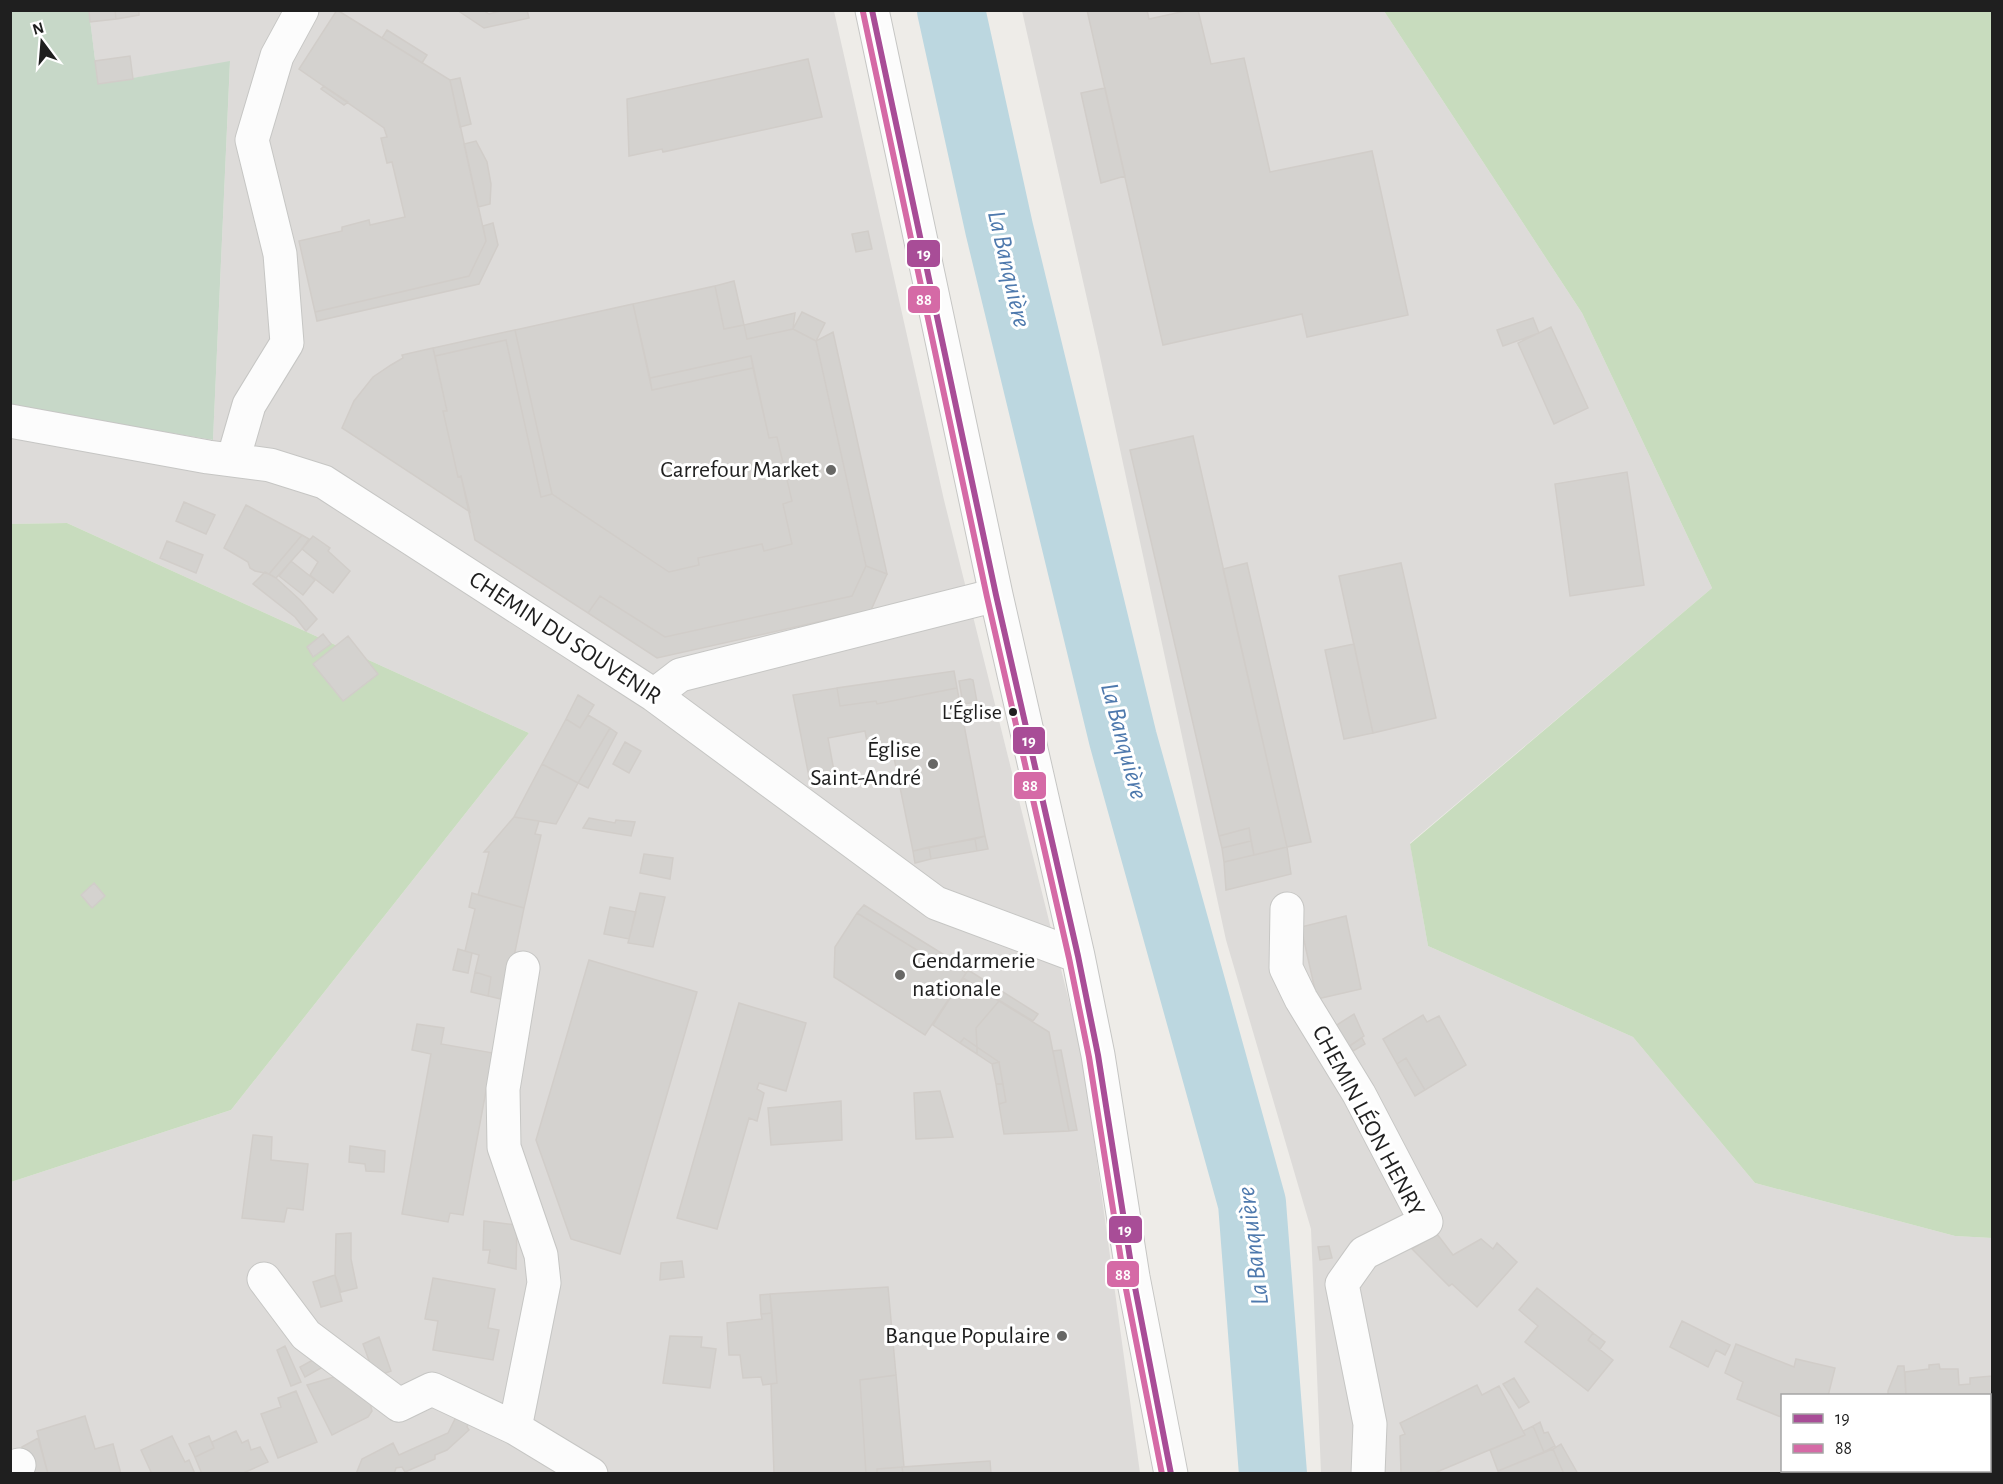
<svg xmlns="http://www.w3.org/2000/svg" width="2003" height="1484" viewBox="0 0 2003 1484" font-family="'Alegreya Sans',sans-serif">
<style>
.residential{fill:#dddbd9;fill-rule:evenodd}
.forest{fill:#c8dcbe}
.cemetery{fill:#c7d8c8}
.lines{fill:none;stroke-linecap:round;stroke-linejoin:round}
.river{stroke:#bcd7e0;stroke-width:68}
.building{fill:#d4d2cf;stroke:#d1cdc9;stroke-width:1.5}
.minor-casing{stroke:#c6c6c4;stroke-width:35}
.minor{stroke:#fcfcfc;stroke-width:33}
.bus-1-casing{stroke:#fff;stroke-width:10}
.bus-2-casing{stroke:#fff;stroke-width:10}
.bus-1{stroke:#a84d97;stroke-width:6}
.bus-2{stroke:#d56aa6;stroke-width:6}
.poi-dot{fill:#676765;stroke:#fff;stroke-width:2}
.bus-dot{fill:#1f1f1f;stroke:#fff;stroke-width:2}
.labels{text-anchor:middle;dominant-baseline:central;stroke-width:6;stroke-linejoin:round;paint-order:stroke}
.bus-label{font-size:22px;fill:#1f1f1f;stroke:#fff;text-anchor:end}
.poi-label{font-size:24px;fill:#1f1f1f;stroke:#fff;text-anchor:end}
.street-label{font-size:24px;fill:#1f1f1f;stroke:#fff}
.water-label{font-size:26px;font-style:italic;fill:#4e79ad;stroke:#fff}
.line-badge{stroke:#fff;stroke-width:2}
.badge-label{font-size:16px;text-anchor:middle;font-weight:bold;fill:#fff}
</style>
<rect width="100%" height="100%" fill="#eeece8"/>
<path class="residential" d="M89 11H834L944 500 1082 1053 1140 1473H11V1182L231 1110 529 733 67 523 11 524 10 406 213 440 230 62 98 84Z
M1022 11H1384L1582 313 1712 588 1410 843 1428 946 1633 1037 1755 1183 1955 1236 1992 1238V1473H1321L1311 1229 1226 940 1099 352ZM1782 1396H1990V1470H1782Z"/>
<path class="forest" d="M1384 11H1992V1238L1955 1236 1755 1183 1633 1037 1428 946 1410 844 1712 588 1582 313Z
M67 523 529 733 231 1110 11 1182 10 524Z"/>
<path class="cemetery" d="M10 11H89L98 84 230 61 213 440 11 406Z"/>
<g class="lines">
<path class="river" d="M951 10 999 228 1123 739 1252 1203 1273 1474"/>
</g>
<path class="building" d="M89 10H115L116 19 90 22Z
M115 10H139V15L116 19Z
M337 10 450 80 486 241 469 276 315 312 299 241 342 231V227L369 220 370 225 405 217 392 162 387 163 381 138 387 137 384 128 299 69Z
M457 10H483L489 14 504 10H527L529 18 484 28Z
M1087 10H1147L1149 19 1190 10H1198L1211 64 1244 58 1270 172 1372 151 1408 315 1307 337 1302 314 1163 345Z
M387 30 427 55 422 63 382 38Z
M130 56 133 79 98 84 95 61Z
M808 59 822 117 663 152 662 149 629 156 627 99Z
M460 78 471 124 460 127 450 80Z
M324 86 348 102 344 105 321 89Z
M1105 88 1125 176 1101 183 1081 93Z
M476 141 487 162 491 184 490 204 478 207 464 144Z
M493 223 498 245 479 284 317 321 315 312 469 276 486 241 483 226Z
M868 231 872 249 856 252 852 234Z
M734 281 744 325 724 329 715 286Z
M715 286 724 329 744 325 747 339 793 329 816 341 866 566 852 596 665 637 600 596 588 613 475 540 461 476 458 477 443 411H447L435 356 506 340 541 497 552 494 669 572 699 565 698 558 762 544 764 551 792 544 783 504 792 501 777 437 769 438 751 356 650 378 633 304Z
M633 304 652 390 753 368 769 438 777 437 792 501 783 504 792 544 764 551 762 544 698 558 699 565 669 572 552 494 515 330Z
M802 312 825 323 816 341 793 329Z
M795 313 793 329 747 339 744 325Z
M1533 318 1539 333 1503 346 1497 330Z
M1551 327 1588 408 1554 424 1518 343Z
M515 330 552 494 541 497 506 340 435 356 433 348Z
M833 332 887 574 866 566 816 341Z
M433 348 447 411H443L458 477 461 476 470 512 342 428 354 401 373 377 391 365 403 358 402 355Z
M751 356 753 368 652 390 650 378Z
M1193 436 1287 847 1254 855 1249 828 1219 836 1130 450Z
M1627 472 1644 585 1570 596 1555 484Z
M184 502 215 515 206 534 176 521Z
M246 505 302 535 269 574 255 571 250 568 248 562 243 559 224 548Z
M302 535 309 539 302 549 276 578 269 574Z
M313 536 330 548 328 551 350 571 333 593 310 575 318 562 302 549Z
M167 541 203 555 196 573 160 558Z
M291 561 315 580 303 595 279 576Z
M1247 563 1311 842 1287 847 1223 569Z
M1401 563 1436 718 1373 733 1339 576Z
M866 566 887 574 871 610 657 658 588 613 600 596 665 637 852 596Z
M265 572 276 578 300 600 317 619 306 631 295 617 253 584Z
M323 634 331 644 313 657 307 647Z
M348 636 378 674 343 701 313 664Z
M1354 644 1373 733 1344 739 1325 650Z
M954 671 957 688 877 704 876 701 840 706 837 688Z
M970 679 973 680 977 702 963 704 959 681Z
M837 688 840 706 876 701 877 704 957 688 985 836 913 851 891 743 868 747 865 731 828 738 836 782 811 787 793 695Z
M578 695 594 705 580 728 566 719Z
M588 715 610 728 578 783 542 764 566 719 580 728Z
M610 728 617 733 588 788 578 783Z
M625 742 641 751 629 773 613 764Z
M542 764 578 783 556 824 514 817Z
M514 817 539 821 535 834 541 835 524 908 478 895 489 852H484Z
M589 818 615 823 616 820 635 822 631 836 583 828Z
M1249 828 1251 841 1222 848 1219 836Z
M985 836 988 849 977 851 975 839Z
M975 839 977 851 931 859 929 847Z
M1251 841 1254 855 1224 862 1222 848Z
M929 847 931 859 915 863 913 851Z
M1287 847 1291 874 1226 890 1224 862Z
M644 854 673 858 670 879 640 873Z
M94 883 105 896 92 908 81 895Z
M472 893 524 908 505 1000 488 996 491 977 475 972 479 955 465 951 475 909 469 907Z
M640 893 665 897 653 947 628 943Z
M864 905 946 956 955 962 954 965 949 970 857 913Z
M610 907 636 912 629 939 604 934Z
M857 913 949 970 954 965 966 973 925 1035 834 977 835 947Z
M1346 916 1361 989 1317 999 1301 927Z
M458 949 472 953 468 973 453 970Z
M589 960 697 992 620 1254 571 1239 536 1140Z
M968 970 1038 1014 1033 1021 963 978Z
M475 972 491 977 488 996 471 992Z
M963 978 999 1001 976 1028 977 1047 964 1038 960 1043 933 1025Z
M999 1001 1049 1032 1069 1131 1004 1134 999 1104 1006 1102 999 1062 977 1047 976 1028Z
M739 1003 806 1023 786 1091 759 1083 757 1089 764 1093 757 1121 749 1118 717 1229 677 1218Z
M1354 1014 1364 1036 1343 1050 1332 1028Z
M1423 1015 1427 1022 1439 1016 1466 1065 1425 1090 1406 1058 1397 1064 1383 1039Z
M417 1024 444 1028 441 1044 493 1053 463 1215 450 1213 448 1222 402 1214 431 1054 412 1050Z
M964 1038 977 1047V1054L960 1043Z
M1362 1038 1365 1044 1353 1051 1350 1046Z
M977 1047 999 1062 992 1064 977 1054Z
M1061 1050 1077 1130 1069 1131 1053 1051Z
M1406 1058 1425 1090 1415 1096 1397 1064Z
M999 1062 1003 1084H996L992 1064Z
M996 1084H1003L1006 1102 999 1104Z
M940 1091 953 1137 916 1139 914 1093Z
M841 1101 842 1140 771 1145 768 1108Z
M253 1135 272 1137 271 1160 308 1164 303 1210 287 1208 284 1222 242 1218Z
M350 1146 385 1151 384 1172 366 1171 365 1164 349 1162Z
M484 1221 517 1225 516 1269 488 1263 490 1250H483Z
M351 1233V1259L357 1288 341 1292 335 1275 336 1234Z
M1437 1234 1453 1255 1481 1239 1493 1249 1497 1243 1517 1262 1477 1307 1452 1284 1449 1286 1412 1249Z
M1329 1246 1332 1258 1320 1260 1318 1247Z
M682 1261 684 1277 660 1280 661 1263Z
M335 1275 342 1301 321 1307 313 1282Z
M433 1278 495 1289 488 1328 499 1330 493 1360 433 1350 438 1321 425 1319Z
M888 1287 896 1375 860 1380 866 1474H774L771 1384 777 1383 770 1294Z
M1537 1288 1593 1333 1588 1340 1613 1360 1588 1391 1525 1342 1538 1326 1519 1310Z
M770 1294 772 1313 761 1314 760 1295Z
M772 1313 777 1383 763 1385 761 1377 743 1378 740 1355H729L727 1323 762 1319 761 1314Z
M1682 1321 1730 1345 1725 1355 1716 1350 1708 1367 1670 1347Z
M1593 1333 1605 1342 1600 1349 1588 1340Z
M670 1336 702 1337 701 1347 716 1349 710 1388 663 1383Z
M379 1337 391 1371 375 1377 363 1344Z
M1736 1344 1794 1367 1796 1359 1835 1368 1828 1396H1782L1781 1417 1737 1399 1743 1382 1725 1373Z
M285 1346 301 1382 291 1386 277 1350Z
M322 1355 332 1362 305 1377 300 1367Z
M1939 1364 1940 1369H1958L1959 1385 1970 1384V1378L1992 1376V1404H1990V1396H1906L1905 1372 1929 1369V1365Z
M1898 1366H1904L1906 1396H1888V1391Z
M347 1373 369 1398 372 1411 368 1417 332 1435 307 1385Z
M896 1375 904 1467 877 1469V1474H866L860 1380Z
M1514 1378 1529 1402 1519 1408 1503 1384Z
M1477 1385 1482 1395 1499 1386 1525 1435 1432 1474H1401L1400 1436 1405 1434 1400 1423Z
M296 1391 317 1442 278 1458 261 1414 281 1407 278 1398Z
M459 1411 471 1417 467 1427 469 1430 447 1450 435 1455V1459L405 1472 402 1467 396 1468 394 1474H356L362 1459 393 1443 399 1455 448 1433Z
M85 1416 95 1449 113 1444 121 1474H48L37 1431Z
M1540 1422 1544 1433 1548 1432 1555 1446 1544 1452 1533 1426Z
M1533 1426 1544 1452 1498 1471 1490 1450 1525 1435 1523 1431Z
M236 1431 242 1443 248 1440 251 1450 260 1447 268 1462 241 1474H202L195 1457 214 1448 212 1442Z
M172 1436 185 1462 189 1460 195 1474H152L141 1450Z
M209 1436 214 1448 195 1457 189 1444Z
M38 1438 48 1474H28L22 1447Z
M1561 1444 1578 1474H1564L1553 1449Z
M1553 1449 1564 1474H1499L1498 1471Z
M990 1461 991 1474H903L902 1467Z
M902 1467 903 1474H877V1469Z"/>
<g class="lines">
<g class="minor-casing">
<path id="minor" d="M872 10 996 595 1078 956 1098 1055 1133 1277 1171 1474
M10 421 208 457 270 465 324 482 654 695 936 903 1078 956
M233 460 249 405 287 343 280 254 252 140 277 56 302 10
M654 695 680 675 996 595
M1287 909 1286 968 1301 999 1359 1094 1426 1222 1364 1253 1342 1284 1370 1424 1368 1474
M264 1279 306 1335 399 1405 432 1389 515 1428 591 1474
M515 1428 544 1283 541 1255 504 1147 503 1089 523 968
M10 1468 19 1465"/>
</g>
<use href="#minor" class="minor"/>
<g class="bus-1-casing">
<path id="bus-1" d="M872 10 996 595 1078 956 1098 1055 1133 1277 1171 1474"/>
</g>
<g class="bus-2-casing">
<path id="bus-2" d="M863 12 987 597 1069 958 1089 1057 1124 1279 1162 1474"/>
</g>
<use href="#bus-1" class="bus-1"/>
<use href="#bus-2" class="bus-2"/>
</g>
<g class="poi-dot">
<circle cx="831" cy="470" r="6"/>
<circle cx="933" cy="764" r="6"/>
<circle cx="900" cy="975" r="6"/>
<circle cx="1062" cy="1336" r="6"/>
</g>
<circle class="bus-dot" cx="1013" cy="712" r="5"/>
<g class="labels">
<g class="bus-label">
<text x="1002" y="712">L'Église</text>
</g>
<g class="poi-label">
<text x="819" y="470">Carrefour Market</text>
<text x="921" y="750">Église<tspan x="921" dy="28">Saint-André</tspan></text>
<text x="912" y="961" text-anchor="start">Gendarmerie<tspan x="912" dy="28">nationale</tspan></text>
<text x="1050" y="1336">Banque Populaire</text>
</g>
<g class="street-label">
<text transform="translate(565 638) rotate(33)">CHEMIN DU SOUVENIR</text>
<text transform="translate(1368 1121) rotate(62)">CHEMIN LÉON HENRY</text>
</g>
<g class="water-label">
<text transform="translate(1009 269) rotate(77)">La Banquière</text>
<text transform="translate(1124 741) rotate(75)">La Banquière</text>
<text transform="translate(1253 1246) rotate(-97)">La Banquière</text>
</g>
</g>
<g class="line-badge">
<rect x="906" y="239" width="35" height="29" rx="6" fill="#a84d97"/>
<rect x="907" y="285" width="34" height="29" rx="6" fill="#d56aa6"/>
<rect x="1012" y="726" width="34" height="29" rx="6" fill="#a84d97"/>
<rect x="1013" y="771" width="34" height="29" rx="6" fill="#d56aa6"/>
<rect x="1108" y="1215" width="35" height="29" rx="6" fill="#a84d97"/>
<rect x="1106" y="1260" width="34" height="28" rx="6" fill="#d56aa6"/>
</g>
<g class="badge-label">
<text x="924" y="259">19</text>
<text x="924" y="305">88</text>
<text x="1029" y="746">19</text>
<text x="1030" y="791">88</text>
<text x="1125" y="1235">19</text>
<text x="1123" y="1280">88</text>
</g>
<rect width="2003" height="1484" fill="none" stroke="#1f1f1f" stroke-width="24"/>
<rect x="1781" y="1394" width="210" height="78" fill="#ffffff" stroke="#a5a5a5" stroke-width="1.5"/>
<rect x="1793" y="1414" width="30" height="9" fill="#a84d97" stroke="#a5a5a5" stroke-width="1.5"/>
<text x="1835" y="1424" font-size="18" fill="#1f1f1f">19</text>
<rect x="1793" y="1444" width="30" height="9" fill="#d56aa6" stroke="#a5a5a5" stroke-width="1.5"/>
<text x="1835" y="1454" font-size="18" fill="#1f1f1f">88</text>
<g transform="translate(42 42) rotate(344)" stroke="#ffffff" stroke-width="4.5" paint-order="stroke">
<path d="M0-4.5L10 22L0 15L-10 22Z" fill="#1f1f1f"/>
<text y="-9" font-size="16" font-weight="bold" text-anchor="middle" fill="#1f1f1f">N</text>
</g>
</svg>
